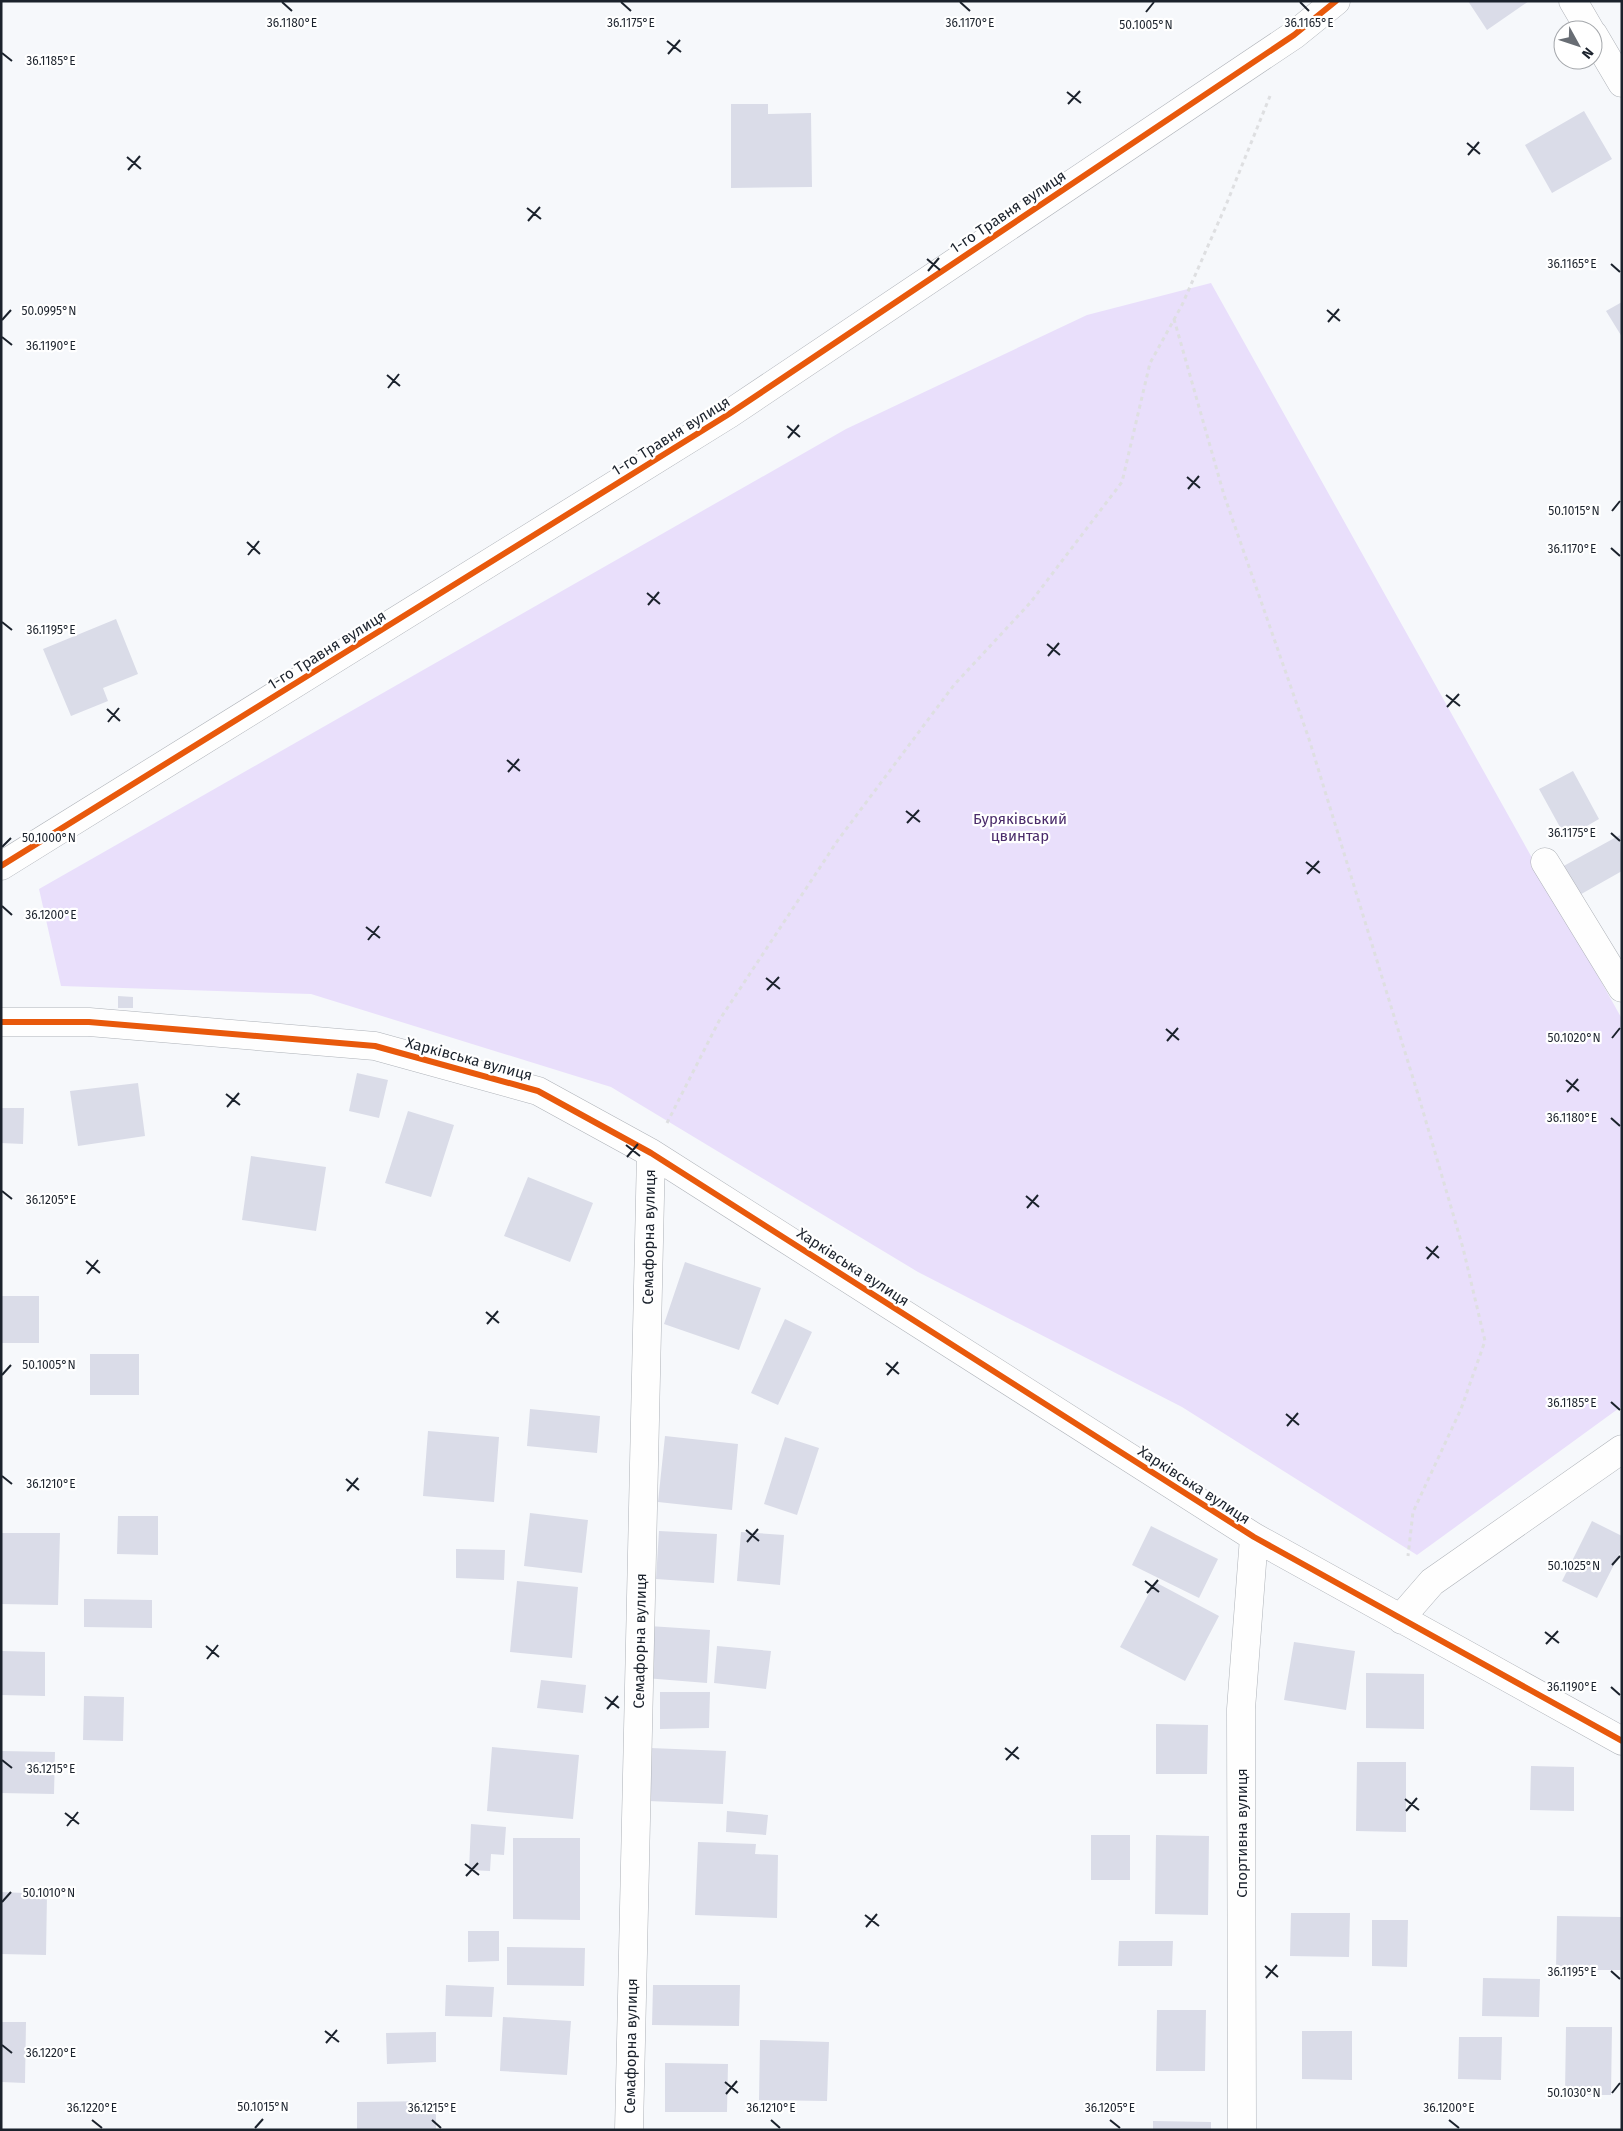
<svg xmlns="http://www.w3.org/2000/svg" width="1623" height="2131" viewBox="0 0 1623 2131" font-family="'Fira Sans',sans-serif">
<style>
.green{fill:#e9dffb}
.building{fill:#dadce8}
.lines{fill:none;stroke-linecap:round;stroke-linejoin:round}
.street-casing{stroke:#aeb2b8;stroke-width:29}
.secondary-casing{stroke:#aeb2b8;stroke-width:29}
.path{stroke:#dedfe1;stroke-width:3;stroke-dasharray:4 4;stroke-linecap:butt}
.street{stroke:#fefefe;stroke-width:28}
.secondary{stroke:#fefefe;stroke-width:28}
.cycleway-casing{stroke:#fff;stroke-width:9}
.cycleway{stroke:#e8590c;stroke-width:6}
.ticks{fill:none;stroke:#1b222c;stroke-width:2}
.labels{text-anchor:middle;dominant-baseline:central;stroke-width:4.5;stroke-linejoin:round;paint-order:stroke}
.street-label{font-size:15px;fill:#1b222c;stroke:#fff}
.park-label{font-size:15px;fill:#4a2b6a;stroke:#fff}
.ticks-label{font-size:12px;text-anchor:middle;fill:#1b222c;stroke:#fff;stroke-width:4.5;stroke-linejoin:round;paint-order:stroke}
</style>
<rect width="100%" height="100%" fill="#f6f8fb"/>
<path class="green" d="M1211 283 1622 1019V1406L1417 1555 1182 1407 918 1272 611 1087 311 994 61 986 39 889 846 429 1087 315Z"/>
<path class="building" d="M1468 1H1529L1487 30Z
M731 104H768V114L811 113 812 187 731 188Z
M1584 111 1612 159 1552 193 1525 145Z
M1622 302V337L1606 311Z
M116 619 138 674 103 688 108 701 71 716 43 649Z
M1573 771 1599 819 1566 838 1539 789Z
M1620 835 1622 871 1576 897 1560 868Z
M118 996 133 997V1008H118Z
M357 1073 388 1080 379 1118 349 1111Z
M138 1083 145 1136 78 1146 70 1091Z
M1 1108H24L23 1144 1 1143Z
M408 1111 454 1125 431 1197 385 1183Z
M251 1156 326 1167 316 1231 242 1220Z
M528 1177 593 1203 570 1262 504 1236Z
M685 1262 761 1288 739 1350 664 1324Z
M1 1296H39V1343H1Z
M785 1319 812 1332 778 1405 751 1393Z
M90 1354H139V1395H90Z
M530 1409 600 1416 597 1453 527 1446Z
M428 1431 499 1437 494 1502 423 1496Z
M665 1436 738 1444 732 1510 658 1502Z
M785 1437 819 1448 797 1515 764 1504Z
M530 1513 588 1520 582 1573 524 1566Z
M118 1516H158V1555L117 1554Z
M1592 1521 1622 1536V1549L1597 1598 1562 1581Z
M1151 1526 1218 1559 1199 1598 1132 1565Z
M659 1531 717 1534 714 1583 656 1579Z
M741 1532 784 1535 780 1585 737 1581Z
M1 1533H60L58 1605 1 1604Z
M456 1549 505 1550 504 1580 456 1578Z
M517 1581 578 1587 572 1658 510 1652Z
M1155 1582 1219 1616 1185 1681 1120 1647Z
M84 1599 152 1600V1628L84 1627Z
M649 1626 710 1630 707 1683 645 1678Z
M1294 1642 1355 1651 1346 1710 1284 1700Z
M717 1646 771 1651 766 1689 714 1683Z
M1 1651 45 1652V1696L1 1695Z
M1366 1673 1424 1674V1729L1366 1728Z
M541 1680 586 1685 583 1713 537 1708Z
M660 1692H710L709 1728 660 1729Z
M84 1696 124 1697 123 1741 83 1740Z
M1156 1724 1208 1725 1207 1774H1156Z
M492 1747 579 1755 573 1819 487 1811Z
M650 1748 726 1751 723 1804 648 1801Z
M1 1751 55 1752 54 1794 1 1793Z
M1357 1762H1406V1832L1356 1831Z
M1531 1766 1574 1767V1811L1530 1810Z
M727 1811 768 1815 766 1835 726 1832Z
M471 1824 506 1827 504 1855 491 1854 490 1871 469 1870Z
M1091 1835H1130V1880H1091Z
M1156 1835 1209 1836 1208 1915 1155 1914Z
M513 1838H580V1920L513 1919Z
M698 1842 756 1844 755 1854 778 1855 777 1918 695 1915Z
M1 1892 47 1894 46 1955 1 1954Z
M1291 1913H1350L1349 1957 1290 1956Z
M1557 1916 1622 1917V1970H1556Z
M1372 1920H1408L1407 1967 1372 1966Z
M468 1931H499V1961L468 1962Z
M1119 1941H1173L1172 1966H1118Z
M507 1947 585 1948 584 1986 507 1985Z
M1483 1978 1540 1979 1539 2017 1482 2016Z
M446 1985 494 1987 492 2017 445 2016Z
M653 1985H740L739 2026 652 2025Z
M1157 2010H1206L1205 2071H1156Z
M503 2017 571 2021 567 2075 500 2071Z
M1 2022H26L25 2083 1 2082Z
M1566 2027H1612L1611 2095H1565Z
M1302 2031H1352V2080L1302 2079Z
M436 2032V2062L387 2064 386 2033Z
M1459 2037H1502L1501 2080 1458 2079Z
M760 2040 829 2042 827 2101 759 2100Z
M665 2063 728 2064 727 2112H665Z
M436 2101V2130H357V2102Z
M1153 2121 1211 2122V2130H1153Z"/>
<g class="lines">
<g class="street-casing">
<path id="street" d="M1573 1 1590 30
M1593 34 1622 83
M1545 862 1622 988
M1 1022H89L375 1046 538 1091 651 1153 1254 1537 1622 1741
M1402 1620 1405 1613 1432 1582 1622 1449
M629 2130 651 1153
M1242 2130 1241 1709 1254 1537"/>
</g>
<g class="secondary-casing">
<path id="secondary" d="M1 866 729 414 1294 35 1336 1"/>
</g>
<path class="path" d="M1174 319 1224 495 1309 739 1420 1101 1463 1248 1485 1341 1461 1409 1413 1512 1408 1556
M667 1123 720 1019 838 840 954 685 1030 603 1122 482 1150 363 1182 305 1226 205 1270 96"/>
<use href="#street" class="street"/>
<use href="#secondary" class="secondary"/>
<g class="cycleway-casing">
<path id="cycleway" d="M1 866 729 414 1294 35 1336 1
M1 1022H89L375 1046 538 1091 651 1153 1254 1537 1622 1741"/>
</g>
<use href="#cycleway" class="cycleway"/>
</g>
<path class="ticks" d="M282 2 292 11M621 2 631 11M960 2 970 11M1300 2 1309 11M1146 12 1154 2M667 41 681 52M2 53 12 61M668 54 680 40M1067 92 1081 103M1068 104 1080 91M1467 143 1480 154M1468 155 1479 142M127 157 141 169M128 170 140 156M527 208 541 219M528 221 540 207M927 259 940 270M1611 264 1620 272M928 271 939 258M1327 310 1340 321M2 320 11 310M1328 322 1339 309M2 337 12 345M387 375 400 386M388 388 399 374M787 426 800 437M788 438 799 425M1187 477 1200 488M1188 489 1199 476M1612 511 1620 501M247 542 260 554M1611 548 1620 556M248 555 259 541M647 593 660 604M648 605 659 592M2 622 12 630M1047 644 1060 655M1048 656 1059 643M1446 695 1460 706M1447 707 1459 694M107 709 120 721M108 722 119 708M507 760 520 771M508 772 519 759M906 811 920 822M907 823 919 810M1611 833 1620 841M2 847 11 838M1306 862 1320 873M1307 874 1319 861M2 906 12 915M366 927 380 938M368 940 379 926M766 978 780 989M767 990 779 977M1166 1029 1179 1040M1612 1038 1620 1028M1167 1041 1178 1028M1566 1080 1579 1091M1567 1092 1578 1079M226 1094 240 1105M227 1107 239 1093M1611 1118 1620 1126M626 1145 640 1156M627 1157 638 1144M2 1191 12 1199M1026 1196 1039 1207M1027 1208 1038 1195M1426 1247 1439 1258M1427 1259 1438 1246M86 1261 100 1273M87 1274 98 1260M486 1312 499 1323M487 1324 498 1311M886 1363 899 1374M2 1375 11 1365M887 1375 898 1362M1611 1402 1620 1410M1286 1414 1299 1425M1287 1426 1298 1413M2 1476 12 1484M346 1479 359 1490M347 1491 358 1478M746 1530 759 1541M747 1542 758 1529M1612 1565 1620 1556M1145 1581 1159 1592M1147 1593 1158 1580M1545 1632 1559 1643M1546 1644 1558 1631M206 1646 219 1657M207 1659 218 1645M1611 1687 1620 1695M605 1697 619 1708M607 1709 618 1696M1005 1748 1019 1759M2 1760 12 1768M1006 1760 1018 1747M1405 1799 1419 1810M1406 1811 1417 1798M65 1813 79 1824M67 1826 78 1812M465 1864 479 1875M466 1876 478 1863M2 1902 11 1892M865 1915 879 1926M866 1927 877 1914M1265 1966 1278 1977M1611 1971 1620 1979M1266 1978 1277 1965M325 2031 339 2042M326 2043 337 2030M2 2045 12 2053M725 2082 738 2093M1612 2093 1620 2083M726 2094 737 2081M92 2120 102 2128M432 2120 441 2128M771 2120 780 2128M1110 2120 1120 2128M1449 2120 1459 2128M255 2128 263 2119"/>
<g class="labels">
<g class="street-label">
<text transform="translate(1008 212) rotate(-34)">1-го Травня вулиця</text>
<text transform="translate(671 436) rotate(-32)">1-го Травня вулиця</text>
<text transform="translate(327 650) rotate(-32)">1-го Травня вулиця</text>
<text transform="translate(469 1059) rotate(15)">Харківська вулиця</text>
<text transform="translate(649 1237) rotate(-89)">Семафорна вулиця</text>
<text transform="translate(853 1267) rotate(33)">Харківська вулиця</text>
<text transform="translate(1194 1485) rotate(33)">Харківська вулиця</text>
<text transform="translate(640 1641) rotate(-89)">Семафорна вулиця</text>
<text transform="translate(1242 1833) rotate(-90)">Спортивна вулиця</text>
<text transform="translate(631 2046) rotate(-89)">Семафорна вулиця</text>
</g>
<g class="park-label">
<text x="1020" y="819">Буряківський<tspan x="1020" dy="17">цвинтар</tspan></text>
</g>
</g>
<g class="ticks-label">
<text x="292" y="27">36.1180°E</text>
<text x="631" y="27">36.1175°E</text>
<text x="970" y="27">36.1170°E</text>
<text x="1309" y="27">36.1165°E</text>
<text x="1146" y="29">50.1005°N</text>
<text x="51" y="65">36.1185°E</text>
<text x="1572" y="268">36.1165°E</text>
<text x="49" y="315">50.0995°N</text>
<text x="51" y="350">36.1190°E</text>
<text x="1574" y="515">50.1015°N</text>
<text x="1572" y="553">36.1170°E</text>
<text x="51" y="634">36.1195°E</text>
<text x="1572" y="837">36.1175°E</text>
<text x="49" y="842">50.1000°N</text>
<text x="51" y="919">36.1200°E</text>
<text x="1574" y="1042">50.1020°N</text>
<text x="1572" y="1122">36.1180°E</text>
<text x="51" y="1204">36.1205°E</text>
<text x="49" y="1369">50.1005°N</text>
<text x="1572" y="1407">36.1185°E</text>
<text x="51" y="1488">36.1210°E</text>
<text x="1574" y="1570">50.1025°N</text>
<text x="1572" y="1691">36.1190°E</text>
<text x="51" y="1773">36.1215°E</text>
<text x="49" y="1897">50.1010°N</text>
<text x="1572" y="1976">36.1195°E</text>
<text x="51" y="2057">36.1220°E</text>
<text x="1574" y="2097">50.1030°N</text>
<text x="263" y="2111">50.1015°N</text>
<text x="92" y="2112">36.1220°E</text>
<text x="432" y="2112">36.1215°E</text>
<text x="771" y="2112">36.1210°E</text>
<text x="1110" y="2112">36.1205°E</text>
<text x="1449" y="2112">36.1200°E</text>
</g>
<rect width="1623" height="2131" fill="none" stroke="#1b222c" stroke-width="5"/>
<g transform="translate(1578 45) rotate(130)"><circle r="24" fill="#ffffff" stroke="#a4a7ab"/>
<path d="M0-4L9 19L0 12L-9 19Z" fill="#686d74"/>
<text y="-8" font-size="14" font-weight="bold" text-anchor="middle" fill="#1b222c">N</text>
</g>
</svg>
